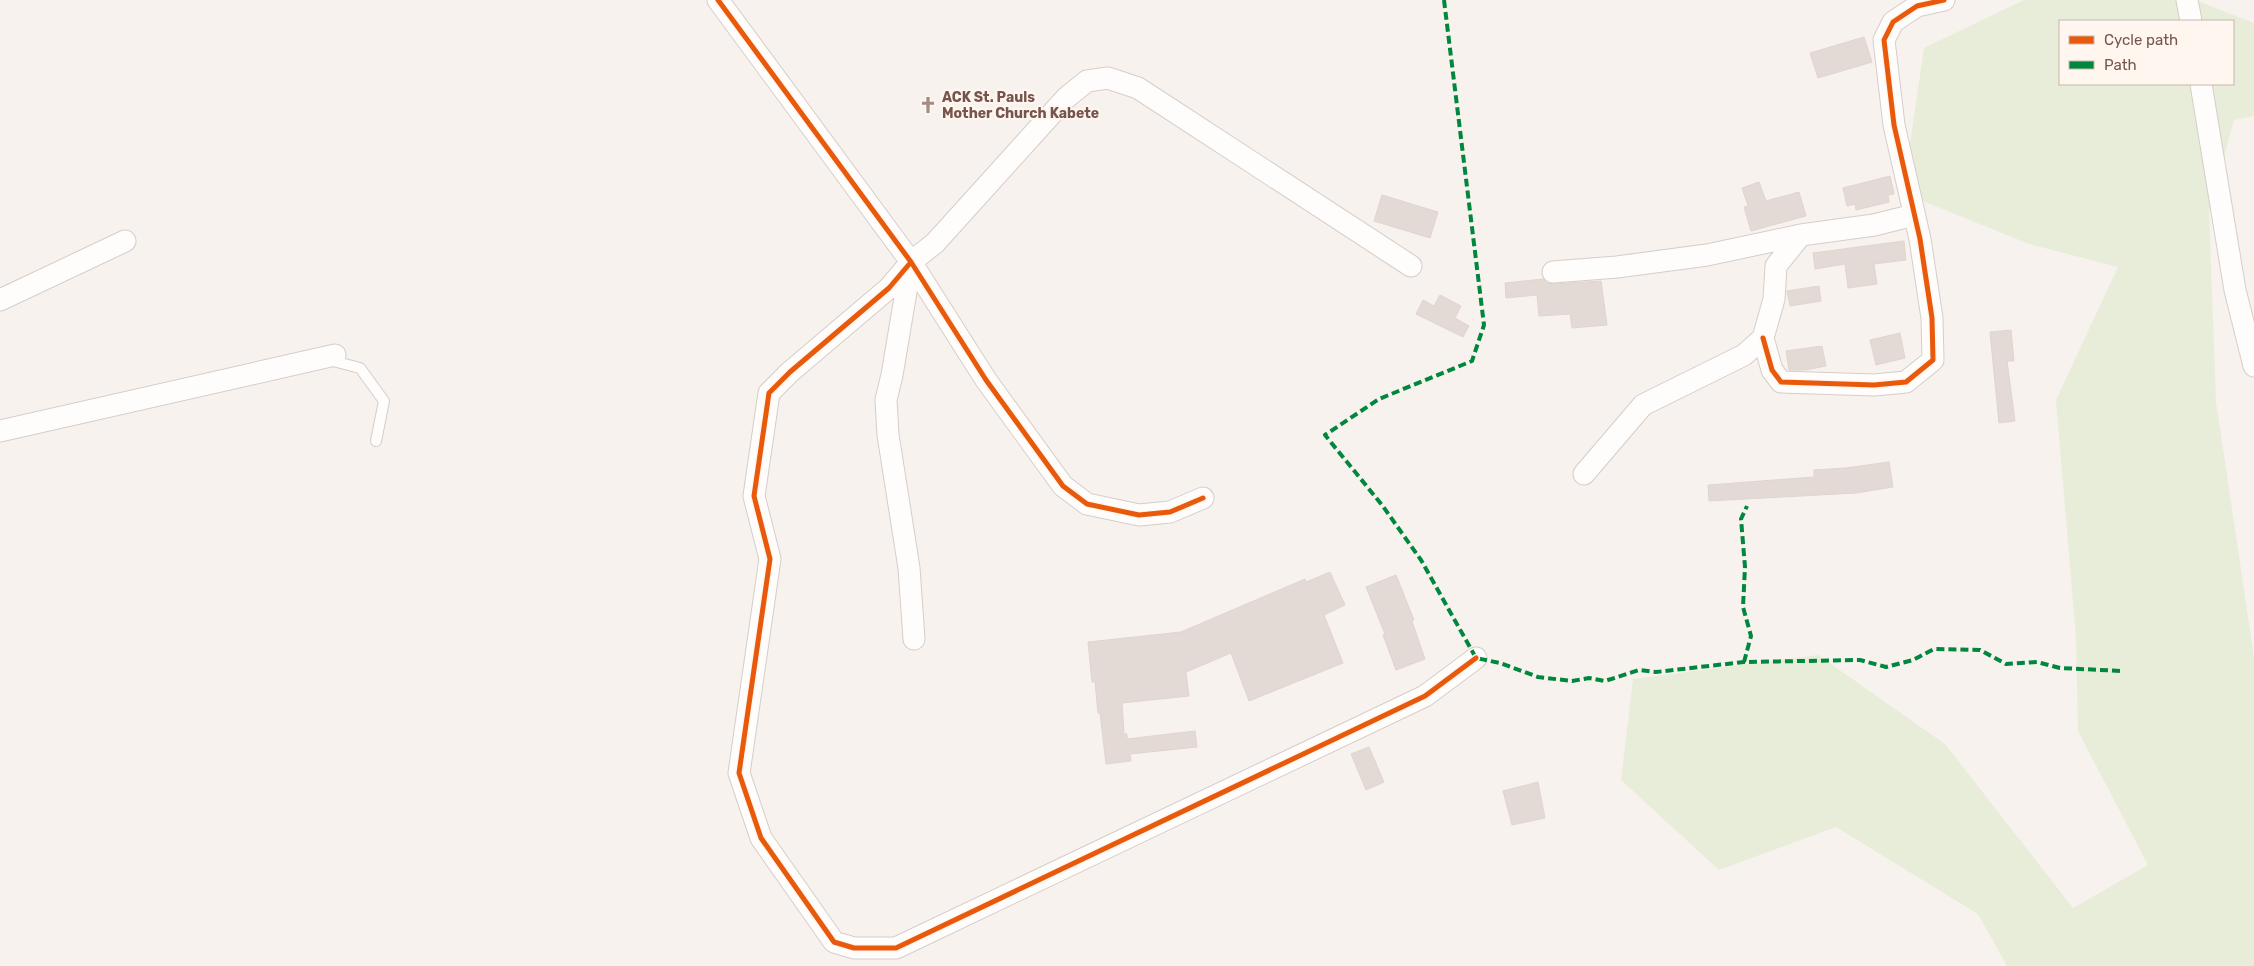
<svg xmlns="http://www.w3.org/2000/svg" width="2254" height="966" viewBox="0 0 2254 966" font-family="Rubik,sans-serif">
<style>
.green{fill:#e7edd8;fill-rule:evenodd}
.building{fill:#e4dad5;stroke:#e0d4cf}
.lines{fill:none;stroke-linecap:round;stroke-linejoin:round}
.service-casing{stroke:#d6cdca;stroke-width:12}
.minor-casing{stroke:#d6cdca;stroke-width:23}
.service{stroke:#fefdfc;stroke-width:10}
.minor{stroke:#fefdfc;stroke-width:21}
.quiet{stroke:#00873e;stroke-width:4;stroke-dasharray:8 4;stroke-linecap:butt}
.cycleway-casing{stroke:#fef6ef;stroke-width:8}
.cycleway{stroke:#e8590c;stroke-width:5}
.labels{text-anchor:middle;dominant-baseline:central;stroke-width:4.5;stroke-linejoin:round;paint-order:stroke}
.poi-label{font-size:14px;font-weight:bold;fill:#75554d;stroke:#fef6ef;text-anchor:start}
</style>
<rect width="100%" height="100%" fill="#f7f2ed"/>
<path class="green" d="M2024 0H2195L2254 23V116L2234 120 2209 212 2216 402 2254 657V966H2007L1978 914 1836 827 1719 870 1621 780 1633 679 1818 655 1945 744 2073 908 2148 865 2078 731 2076 638 2056 400 2118 267 2029 244 1903 193 1924 48ZM2060 21H2233V84H2060Z"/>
<path class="building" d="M1864 37 1872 62 1818 78 1810 53Z
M1890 176 1894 194 1888 195 1889 202 1856 210 1855 204 1847 206 1843 188Z
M1759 182 1766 201 1799 192 1806 216 1751 231 1744 207 1748 206 1742 188Z
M1382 195 1438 212 1430 238 1374 221Z
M1904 241 1906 260 1874 264 1877 284 1848 288 1845 264 1815 269 1813 253Z
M1543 279 1547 283 1554 284 1601 281 1607 325 1572 328 1570 314 1539 316 1537 295 1506 298 1505 283Z
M1819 286 1821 301 1790 306 1787 291Z
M1440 295 1461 306 1455 318 1469 326 1463 337 1416 314 1423 300 1434 306Z
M2011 330 2014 361H2007L2015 421 1999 423 1990 332Z
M1900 333 1905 358 1876 365 1870 340Z
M1822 346 1826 366 1805 370H1789L1786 351Z
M1889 462 1893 487 1856 493 1709 501 1708 485 1814 477V470L1846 468Z
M1330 572 1345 605 1324 615 1343 663 1249 701 1231 653 1186 672 1189 696 1122 703 1124 734H1127V739L1195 731 1197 747 1130 754 1131 761 1106 764 1100 713H1098L1095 682H1092L1088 642 1181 632 1305 579 1306 582Z
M1396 575 1414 620 1412 621 1425 659 1396 670 1383 635 1385 634 1366 587Z
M1369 747 1384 782 1366 790 1351 754Z
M1538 782 1545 818 1512 825 1503 791Z"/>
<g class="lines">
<g class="service-casing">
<path id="service" d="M329 360 360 368 384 401 376 441"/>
</g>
<g class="minor-casing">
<path id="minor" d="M718 0 911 262 986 380 1063 486 1087 504 1139 515 1170 512 1203 498
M2187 0 2191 21
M2201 84 2235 290 2254 366
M911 262 889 288 790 372 769 393 754 496 770 559 739 773 761 838 834 942 854 948H896L1425 696 1476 658
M1553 272 1617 267 1707 255 1801 235 1874 225 1914 215
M0 300 125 241
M1763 338 1772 370 1781 382 1874 385 1906 382 1933 360 1932 318 1920 239 1894 125 1884 40 1893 22 1917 6 1944 0
M0 431 335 355
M1584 474 1643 405 1744 355 1763 338 1774 299 1776 266 1801 235
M914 639 909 568 888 435 886 400 892 375 911 262 935 243 1066 98 1087 81 1108 78 1138 88 1411 266"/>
</g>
<use href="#service" class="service"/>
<use href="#minor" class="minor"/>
<path class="quiet" d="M1444 0 1484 325 1472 361 1379 399 1325 435 1382 505 1421 560 1476 658 1500 663 1538 677 1572 681 1589 678 1605 681 1639 670 1656 672 1744 662 1860 660 1886 667 1913 660 1934 649 1980 650 2006 664 2037 662 2060 668 2122 671
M1744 662 1751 636 1743 607 1745 567 1741 519 1747 506"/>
<g class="cycleway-casing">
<path id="cycleway" d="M718 0 911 262 986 380 1063 486 1087 504 1139 515 1170 512 1203 498
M911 262 889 288 790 372 769 393 754 496 770 559 739 773 761 838 834 942 854 948H896L1425 696 1476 658
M1763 338 1772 370 1781 382 1874 385 1906 382 1933 360 1932 318 1920 239 1894 125 1884 40 1893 22 1917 6 1944 0"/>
</g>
<use href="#cycleway" class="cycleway"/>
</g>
<defs>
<g id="church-bare" transform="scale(1.35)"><path d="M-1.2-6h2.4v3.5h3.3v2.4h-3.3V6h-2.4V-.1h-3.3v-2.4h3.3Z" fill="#a28c85" stroke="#fef6ef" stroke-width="2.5" paint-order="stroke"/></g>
</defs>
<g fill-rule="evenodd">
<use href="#church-bare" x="928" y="105"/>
</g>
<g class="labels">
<g class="poi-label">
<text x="942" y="97">ACK St. Pauls<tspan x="942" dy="16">Mother Church Kabete</tspan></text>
</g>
</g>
<rect x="2059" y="20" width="175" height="65" fill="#fef6ef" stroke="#c7b6ae"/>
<rect x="2069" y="36" width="25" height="8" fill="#e8590c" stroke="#c7b6ae"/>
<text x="2104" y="45" font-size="15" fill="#75554d">Cycle path</text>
<rect x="2069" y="61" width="25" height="8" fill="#00873e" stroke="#c7b6ae"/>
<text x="2104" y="70" font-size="15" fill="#75554d">Path</text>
</svg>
